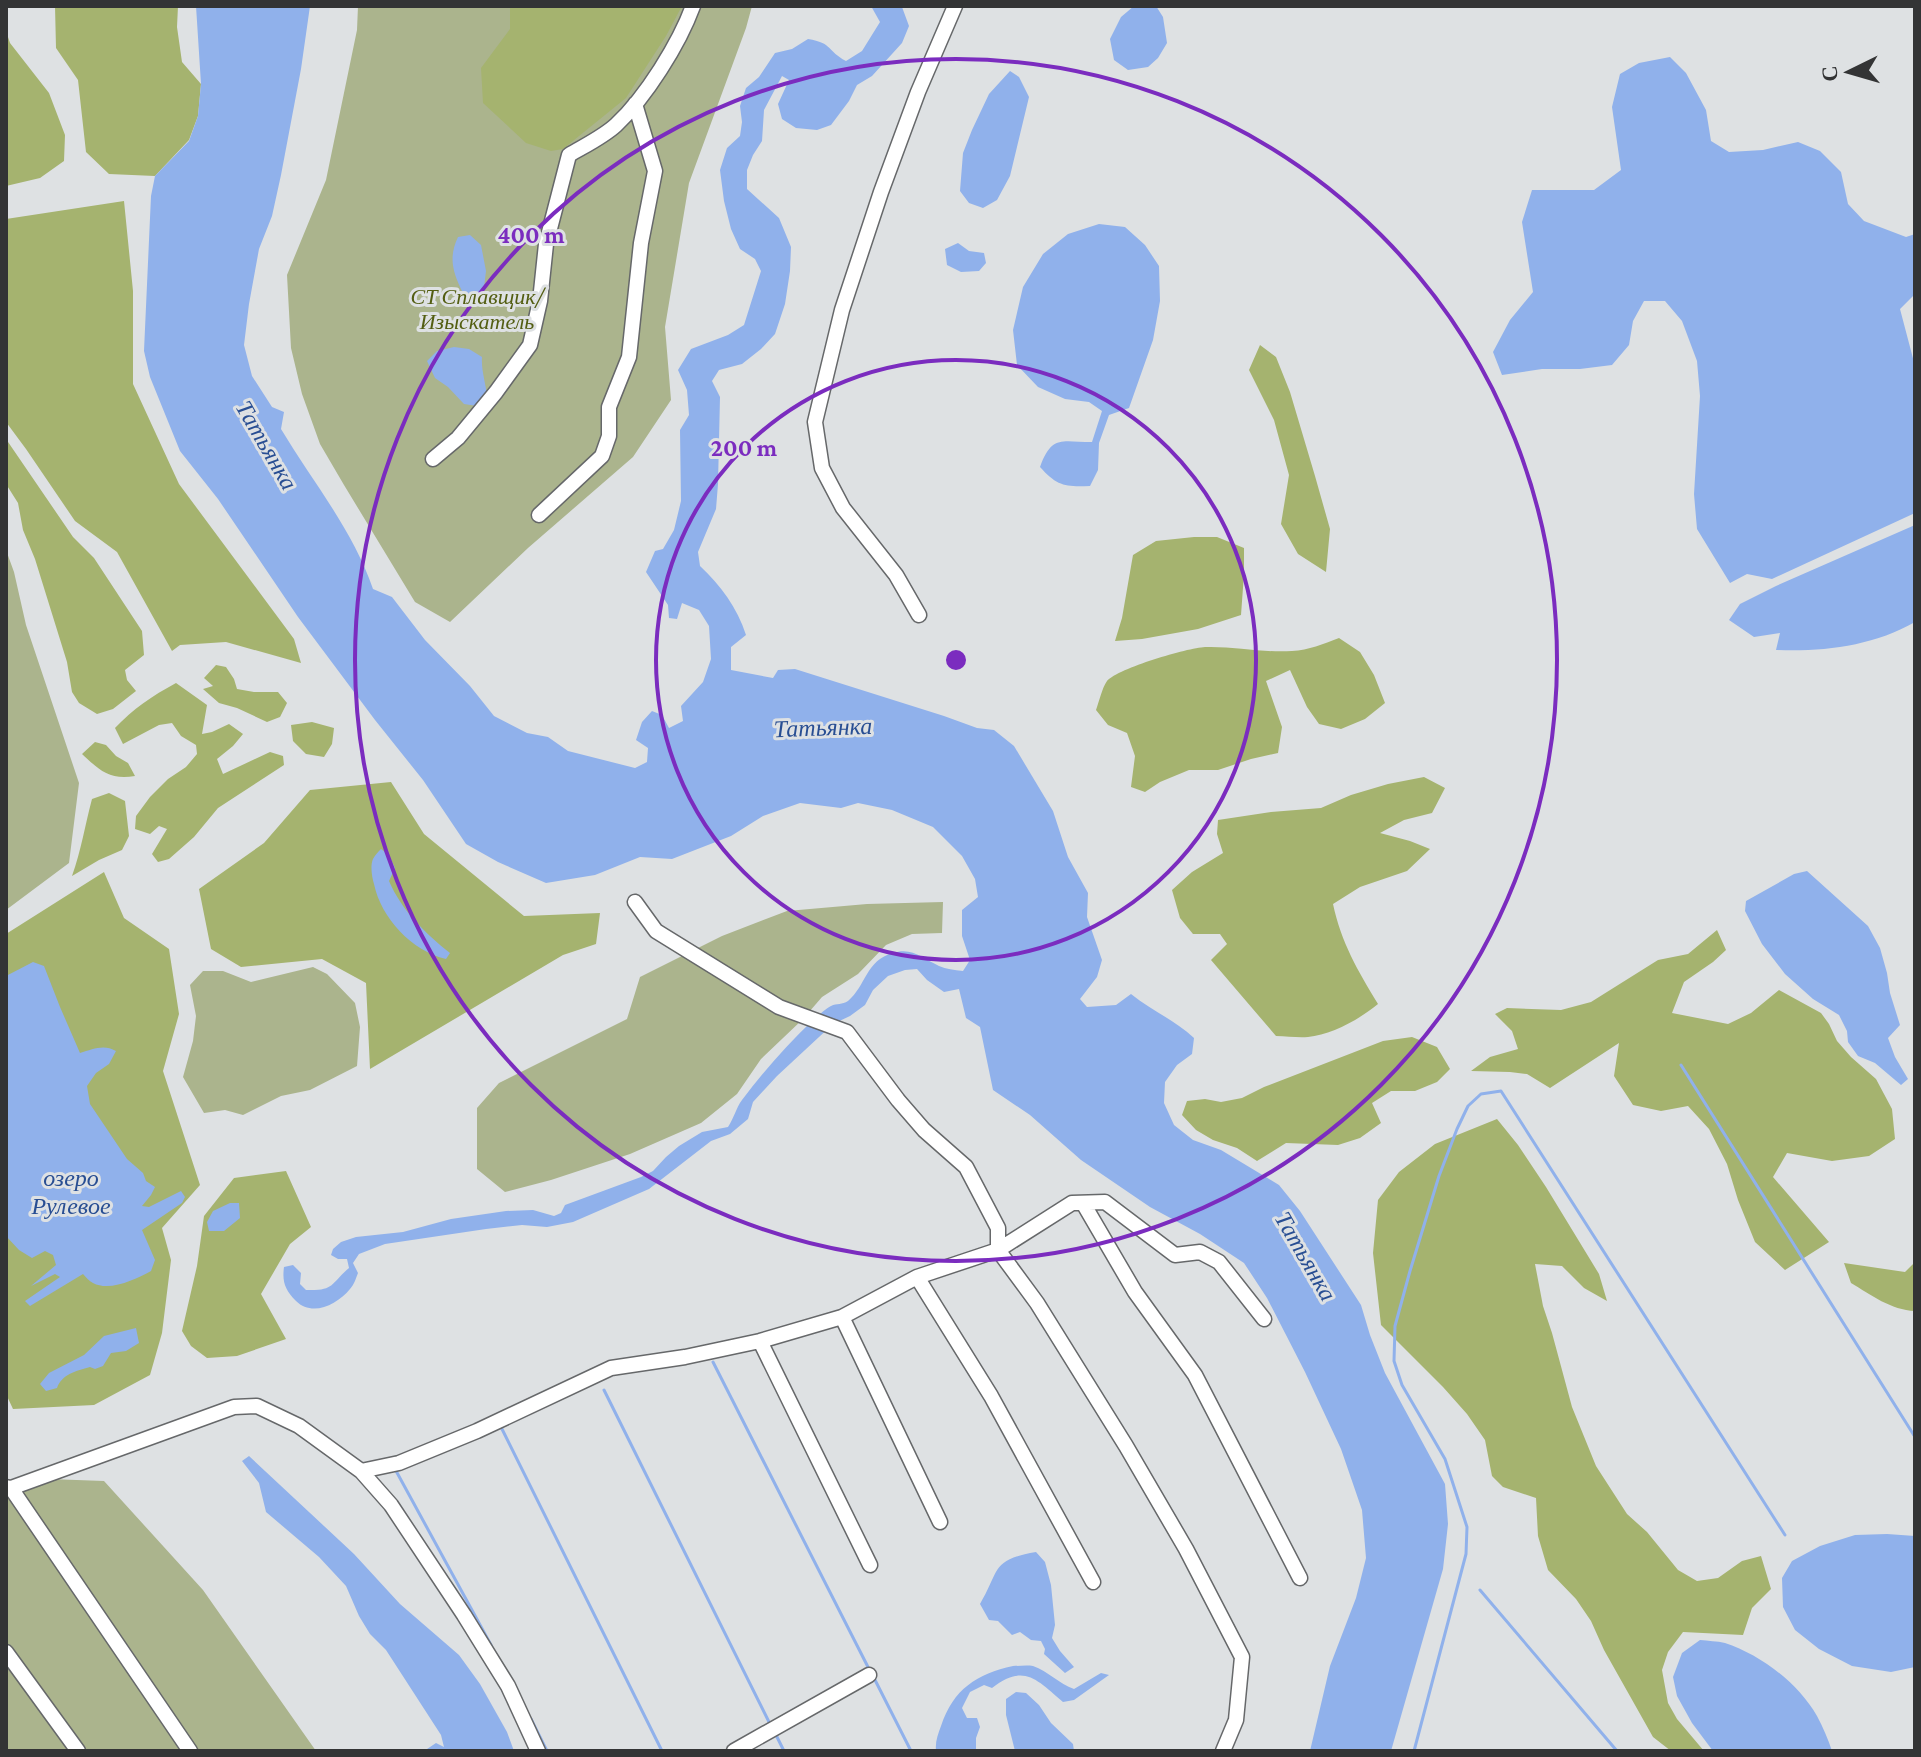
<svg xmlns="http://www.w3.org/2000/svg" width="1921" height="1757" viewBox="0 0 1921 1757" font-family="'Crimson Pro',serif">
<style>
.green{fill:#abb48d}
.forest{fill:#a5b36f}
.water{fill:#90b1eb}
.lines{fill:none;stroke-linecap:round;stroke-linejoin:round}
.stream{stroke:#90b1eb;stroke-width:3}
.minor-casing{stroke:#66686a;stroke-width:17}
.minor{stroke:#fff;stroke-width:14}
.ring{fill:none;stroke:#7b2cbf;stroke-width:4}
.labels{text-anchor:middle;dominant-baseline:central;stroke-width:6;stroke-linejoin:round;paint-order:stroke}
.park-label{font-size:22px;font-style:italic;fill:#535e12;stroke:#dee1e3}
.water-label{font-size:24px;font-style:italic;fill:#284e93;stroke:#dee1e3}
.centre{fill:#7b2cbf;stroke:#dee1e3;stroke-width:4}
.ring-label{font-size:24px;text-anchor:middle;font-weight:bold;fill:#7b2cbf;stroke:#dee1e3;stroke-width:6;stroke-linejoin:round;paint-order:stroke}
</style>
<rect width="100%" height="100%" fill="#dee1e3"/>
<path class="green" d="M358 6H752L746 28 689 183 665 327 671 400 633 457 528 548 450 622 415 602 344 485 320 444 302 394 291 348 287 275 326 180 357 30Z
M6 550 14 572 26 625 79 783 69 863 6 910Z
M943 902 942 933 912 934 886 945 858 974 822 997 803 1019 761 1059 737 1094 701 1123 630 1154 551 1180 505 1192 477 1169V1108L499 1083 627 1019 640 977 722 936 787 911 867 904Z
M313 967 327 974 355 1003 360 1027 357 1066 310 1090 281 1096 243 1115 225 1110 204 1113 183 1077 193 1041 196 1016 190 985 203 971H223L251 982Z
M49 1479 104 1481 203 1590 316 1751H6V1495L9 1496Z"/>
<path class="forest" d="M55 6H178L177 27 182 62 201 84 198 116 189 140 155 176 109 174 86 152 78 80 56 48Z
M510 6H682L666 36 626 98 563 149 551 151 526 143 483 103 481 68 510 29Z
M6 31 10 43 49 93 65 135 64 161 40 178 6 186Z
M124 201 133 291V384L179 484 294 639 301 663 226 642 180 645 172 651 117 552 75 521 26 449 6 422V219Z
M1260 345 1276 357 1290 392 1315 476 1330 529 1326 572 1298 554 1281 524 1289 475 1274 420 1249 370Z
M6 439 73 537 94 558 142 631 144 655 125 670 127 680 136 691 113 709 97 714 79 703 72 692 67 662 35 559 23 530 18 503 6 484Z
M1194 537H1217L1244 548V574L1241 615 1198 629 1142 639 1115 641 1122 618 1133 555 1156 541Z
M1339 638 1360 652 1374 675 1385 703 1365 719 1341 729 1319 724 1307 707 1290 670 1266 681 1282 727 1278 753 1251 759 1218 770H1189L1160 782 1145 792 1131 787 1135 756 1127 733 1108 725 1096 710C1099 702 1102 688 1107 681 1119 668 1187 648 1205 647 1234 646 1263 653 1292 651 1309 650 1323 644 1339 638Z
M216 665 226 667 234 679 237 689 254 692H278L287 703 280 717 267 722 237 708 219 703 203 689 213 686 204 678Z
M176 683 207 705 202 734 212 732 229 724 243 734 233 746 217 759 223 774 270 752 283 756 284 765 218 808 194 837 169 859 158 862 152 854 167 829 159 826 150 834 135 829 136 816 150 797 168 779 186 767 197 754 196 745 181 736 172 723 159 725 123 744 115 728C133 709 152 696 176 683Z
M312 722 334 728 332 744 324 757 306 754 293 741 291 725Z
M95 742 106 745 116 756 128 763 135 776C110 780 100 771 82 754Z
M1424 777 1445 788 1432 813 1404 820 1380 833 1410 841 1430 849 1407 871 1360 887 1333 904C1341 942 1358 971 1378 1004 1360 1019 1331 1035 1308 1037 1298 1038 1287 1036 1276 1036L1211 960 1227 944 1220 934H1193L1180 918 1172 890 1192 872 1223 853 1217 834 1218 820 1271 812 1321 808 1351 795 1388 784Z
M391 782 424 834 524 916 600 913 596 944 563 955 370 1069 366 983 322 959 241 967 211 949 199 889 264 843 310 790Z
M109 793 125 801 129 836 122 850 99 860 72 876C81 851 85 825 92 799Z
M104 872 124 918 169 949 179 1014 163 1071 200 1185 162 1228 171 1260 162 1333 150 1375 94 1405 13 1409 6 1394V934Z
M1717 930 1726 950 1713 962 1684 982 1672 1013 1728 1024 1751 1013 1779 990 1821 1013 1829 1024 1837 1041 1851 1057 1876 1079 1892 1109 1895 1139 1869 1156 1832 1161 1787 1153 1773 1177 1829 1242 1785 1270 1755 1242 1738 1200 1727 1164 1709 1129 1688 1106 1661 1111 1633 1105 1614 1076 1619 1043 1550 1088 1527 1074 1510 1072 1471 1071 1490 1057 1518 1049 1512 1031 1495 1014 1507 1008 1561 1010 1591 1002 1658 960 1688 954Z
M1412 1037 1437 1047 1450 1069 1437 1082 1415 1091H1391L1372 1103 1381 1123 1360 1138 1338 1145 1286 1143 1257 1161 1237 1148 1213 1140 1196 1130 1182 1115 1187 1101 1205 1099 1221 1102 1242 1098 1264 1087 1383 1041Z
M1497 1119 1518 1145 1546 1187 1599 1274 1607 1301 1584 1288 1562 1266 1535 1264 1543 1306 1552 1333 1572 1407 1596 1466 1627 1514 1647 1532 1678 1570 1697 1581 1718 1578 1742 1561 1761 1556 1771 1589 1752 1608 1743 1635 1683 1632 1668 1652 1662 1670 1668 1703 1677 1719 1704 1751H1671L1653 1737 1604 1650 1591 1621 1576 1599 1548 1570 1538 1536 1536 1498 1503 1487 1492 1476 1485 1440 1467 1414 1443 1387 1381 1325 1373 1253 1378 1200 1399 1172 1435 1144Z
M286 1171 311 1227 290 1244 261 1294 286 1339 237 1356 207 1358 191 1346 182 1331 197 1266 204 1216 234 1178Z
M1915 1262V1311C1891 1310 1871 1295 1851 1283L1844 1263 1905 1272Z"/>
<path class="water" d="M196 6H310L301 69 281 175 272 216 259 249 249 304 244 345 252 376 272 407 284 412 281 429C312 481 353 530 373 589L392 597 425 640 470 686 494 716 527 733 548 737 568 751 635 768 647 762 648 748 636 740 642 722 652 711 662 715 669 728 683 721 681 706 703 682 711 659 709 626 699 610 682 603 677 619 669 618 668 605 646 572 655 551 663 549 674 530 681 501 680 430 689 415 687 390 678 370 691 349 728 335 744 325 761 271 755 259 740 249 731 229 724 201 720 170 727 148 740 136 742 122 740 106 746 88 759 77 775 53 792 49 808 39C833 43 827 51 846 61L862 51 880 22 871 6 902 7 909 26 902 43 872 76 857 85 849 101 831 125 817 130 796 128 782 119 778 104 789 80 782 76 764 110 762 141 753 155 747 170V189L779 218 791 247 790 271 785 304 775 334 761 349 742 364 719 370 712 381 720 397 718 484 716 509 698 552 700 566C721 586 737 607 746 635L731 647V670L773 678 778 670 795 669 944 716 977 728 994 730 1014 746 1053 811 1068 857 1088 893 1087 917 1102 960 1097 977 1080 999 1087 1007 1116 1005 1131 994C1152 1011 1175 1020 1194 1038L1192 1054 1177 1065 1165 1082 1164 1103 1174 1125 1193 1140 1221 1150 1279 1185 1300 1211 1361 1305 1370 1335 1385 1373 1445 1484 1448 1524 1443 1569 1391 1751H1310L1330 1666 1356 1598 1366 1558 1362 1510 1341 1449 1305 1372 1267 1298 1244 1263 1200 1234 1150 1207 1081 1160 1030 1115 993 1090 980 1027 966 1018 959 989 944 992 927 980 917 969 905 970 888 976 873 990 865 1005 850 1016 833 1024 777 1076 753 1102 748 1119 730 1134 711 1141 649 1189 573 1222 547 1227 522 1225 486 1229 385 1244 359 1254 353 1263 358 1273C356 1278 354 1285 350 1289 337 1305 312 1317 296 1301 285 1290 282 1282 284 1267L293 1265 301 1273 300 1284 306 1290C335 1291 330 1284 349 1268L347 1259H338L331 1255 333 1249 341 1242 356 1237 403 1232 451 1219 506 1211 533 1210 554 1216 561 1213 565 1205 641 1177 653 1171 666 1157 679 1146 702 1132 728 1127C734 1118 736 1108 742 1100 763 1072 787 1045 812 1021 817 1017 825 1009 831 1006 837 1003 842 1005 848 1001 866 986 866 960 893 953 913 947 923 959 939 966 946 969 954 970 963 971L970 960 962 936V910L978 897 975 879 962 856 933 827 892 810 858 803 841 808 800 803 763 816 731 836 672 859 640 857 595 875 546 883 498 862 466 844 423 780 375 720 298 617 218 499 180 451 150 377 144 351 151 196 155 176 189 141 198 116 201 84Z
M1134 6H1156L1163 17 1167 43 1158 58 1148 67 1128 70 1114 60 1110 39 1121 17Z
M1670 57 1686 73 1706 110 1711 141 1729 152 1763 150 1798 142 1820 151 1841 172 1848 204 1864 221 1906 237 1915 234V294L1900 309 1915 366V513L1772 579 1747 574 1730 583 1697 529 1694 494 1700 396 1697 361 1682 321 1665 301H1644L1633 321 1629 345 1612 365 1580 369H1542L1502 375 1493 352 1510 320 1533 292 1522 222 1532 190H1594L1621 170 1612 107 1620 74 1639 63Z
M1010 71 1019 77 1029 97 1010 176 997 200 983 208 969 203 960 191 963 153 972 130 989 94Z
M1099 224 1125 227 1145 245 1159 266 1160 301 1153 340 1129 408 1109 415 1099 443 1098 470 1090 486C1065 487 1057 486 1040 467 1052 434 1062 442 1092 442L1102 411 1089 402 1065 399 1038 387 1017 365 1013 330 1023 287 1043 254 1068 234Z
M470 235 481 245 486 271 484 288 476 298 463 293C453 273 448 258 458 237Z
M958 243 969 251 984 253 986 263 979 271 961 272 947 265 945 249Z
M454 347 469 349 482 357C481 371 486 383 487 397L477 406 464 404 448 387 435 378 427 361 437 351Z
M1915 525V622C1873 646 1823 652 1776 650L1780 633 1754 637 1729 620 1740 604 1776 586Z
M381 849 389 855 395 868 389 881C402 911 425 933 450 953L446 959C412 951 381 918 374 884 372 877 370 866 373 859 375 855 378 852 381 849Z
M1807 871 1868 926 1880 948 1887 973 1890 993 1900 1025 1888 1038 1895 1057 1908 1079 1901 1085 1875 1063 1858 1056 1848 1042 1847 1031 1839 1015 1813 999 1785 974 1762 944 1745 911 1746 901 1794 874Z
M33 962 44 966 60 1007 80 1053C93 1049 104 1044 116 1051L109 1064 96 1073 87 1086 90 1104 127 1159 143 1173 146 1181 155 1187 151 1195 142 1206 149 1207 181 1191 185 1197 182 1203 142 1230 155 1260 151 1271C136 1279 110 1292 93 1283 89 1281 86 1277 83 1274L30 1306 25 1301 60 1277 55 1274 31 1286 56 1265 53 1255 45 1251 32 1258 19 1250 6 1236V976Z
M230 1203H239L240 1218 224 1231H209L207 1222 213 1211Z
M136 1328 139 1343 126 1351 111 1353 103 1366 95 1369 90 1367C76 1371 62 1374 57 1388L46 1391 40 1384 49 1373 84 1355 104 1336Z
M249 1456 354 1554 400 1604 459 1655 480 1684 507 1732 514 1751H428L427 1749 436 1743 444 1747 441 1735 386 1650 370 1634 359 1616 346 1586 319 1557 266 1512 259 1483 242 1461Z
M1887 1534 1915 1536V1667L1891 1672 1852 1666 1819 1649 1795 1630 1783 1607 1782 1578 1792 1561 1820 1546 1855 1535Z
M1036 1552 1045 1562 1051 1585 1055 1625 1052 1638 1060 1651 1074 1667 1065 1673 1044 1654 1045 1649 1041 1641 1031 1640 1020 1632 1012 1635 998 1621 989 1620 980 1604C1000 1571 990 1560 1036 1552Z
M1700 1640C1708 1641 1717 1641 1725 1643 1761 1655 1798 1683 1817 1716 1823 1727 1828 1739 1832 1751H1713L1692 1723 1677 1696 1673 1677 1682 1653Z
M1013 1666C1019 1666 1027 1665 1033 1666 1048 1671 1059 1684 1074 1689L1101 1673 1109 1675 1074 1700 1063 1702C1037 1680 1024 1663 992 1688L984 1685 970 1692 962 1708 967 1718H977L980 1727 976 1738V1751H936C935 1742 938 1734 941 1726 953 1689 977 1674 1013 1666Z
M1016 1692 1026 1693 1039 1705 1051 1723 1073 1744 1074 1751H1015L1006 1715V1699Z"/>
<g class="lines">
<path class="stream" d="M1681 1065 1915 1437
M713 1362 869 1669
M604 1390 771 1726
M500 1425 662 1751
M395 1469 491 1645
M1480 1590 1617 1751
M873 1676 911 1751
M531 1719 547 1751
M775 1733 784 1751
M1414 1751 1466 1554 1467 1527 1445 1459 1402 1385 1394 1361 1395 1326 1410 1271 1439 1176 1457 1129 1468 1106 1481 1094 1501 1091 1785 1535"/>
<g class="minor-casing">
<path id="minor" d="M433 459 458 438 496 392 530 345 540 301 546 244 569 155C584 146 603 137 616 125 646 97 679 44 693 6
M539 515 602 456 609 436V407L629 357 641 243 655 171 635 104
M919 615 896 575 843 508 822 468 815 422 842 310 881 192 918 92 955 6
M635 902 656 931 779 1007 847 1032 898 1100 924 1130 966 1167 998 1228V1250L1037 1303 1126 1446 1186 1549 1242 1657 1236 1720 1223 1751
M1083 1203 1135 1292 1195 1375 1300 1578
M917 1277 991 1396 1093 1582
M842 1317 940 1522
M760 1341 870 1565
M361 1471 399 1463 477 1431 611 1368 685 1357 760 1341 842 1317 917 1277 998 1250 1072 1203 1105 1202 1175 1255 1200 1252 1219 1262 1264 1319
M6 1487 11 1488 234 1407 257 1406 299 1426 361 1471 391 1505 464 1615 508 1686 538 1751
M11 1488 190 1751
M6 1652 78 1751
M734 1751 869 1675"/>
</g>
<use href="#minor" class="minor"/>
</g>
<g class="ring">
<circle cx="956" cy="660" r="300"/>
<circle cx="956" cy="660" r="601"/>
</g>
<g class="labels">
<g class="park-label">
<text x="477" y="296">СТ Сплавщик/<tspan x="477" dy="25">Изыскатель</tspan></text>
</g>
<g class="water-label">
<text transform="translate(267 445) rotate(60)">Татьянка</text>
<text transform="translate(823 727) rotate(-2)">Татьянка</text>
<text x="71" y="1177">озеро<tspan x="71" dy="28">Рулевое</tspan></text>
<text transform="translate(1306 1256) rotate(60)">Татьянка</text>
</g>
</g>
<circle cx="956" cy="660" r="12" class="centre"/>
<g class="ring-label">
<text x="531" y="243">400 m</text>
<text x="744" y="456">200 m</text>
</g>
<rect width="1921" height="1757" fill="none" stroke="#333435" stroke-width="16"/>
<g transform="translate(1849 72) rotate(265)" stroke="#dee1e3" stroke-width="6" paint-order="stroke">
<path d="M0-6L14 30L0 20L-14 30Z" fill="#333435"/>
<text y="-12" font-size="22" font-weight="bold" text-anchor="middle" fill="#333435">С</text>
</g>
</svg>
